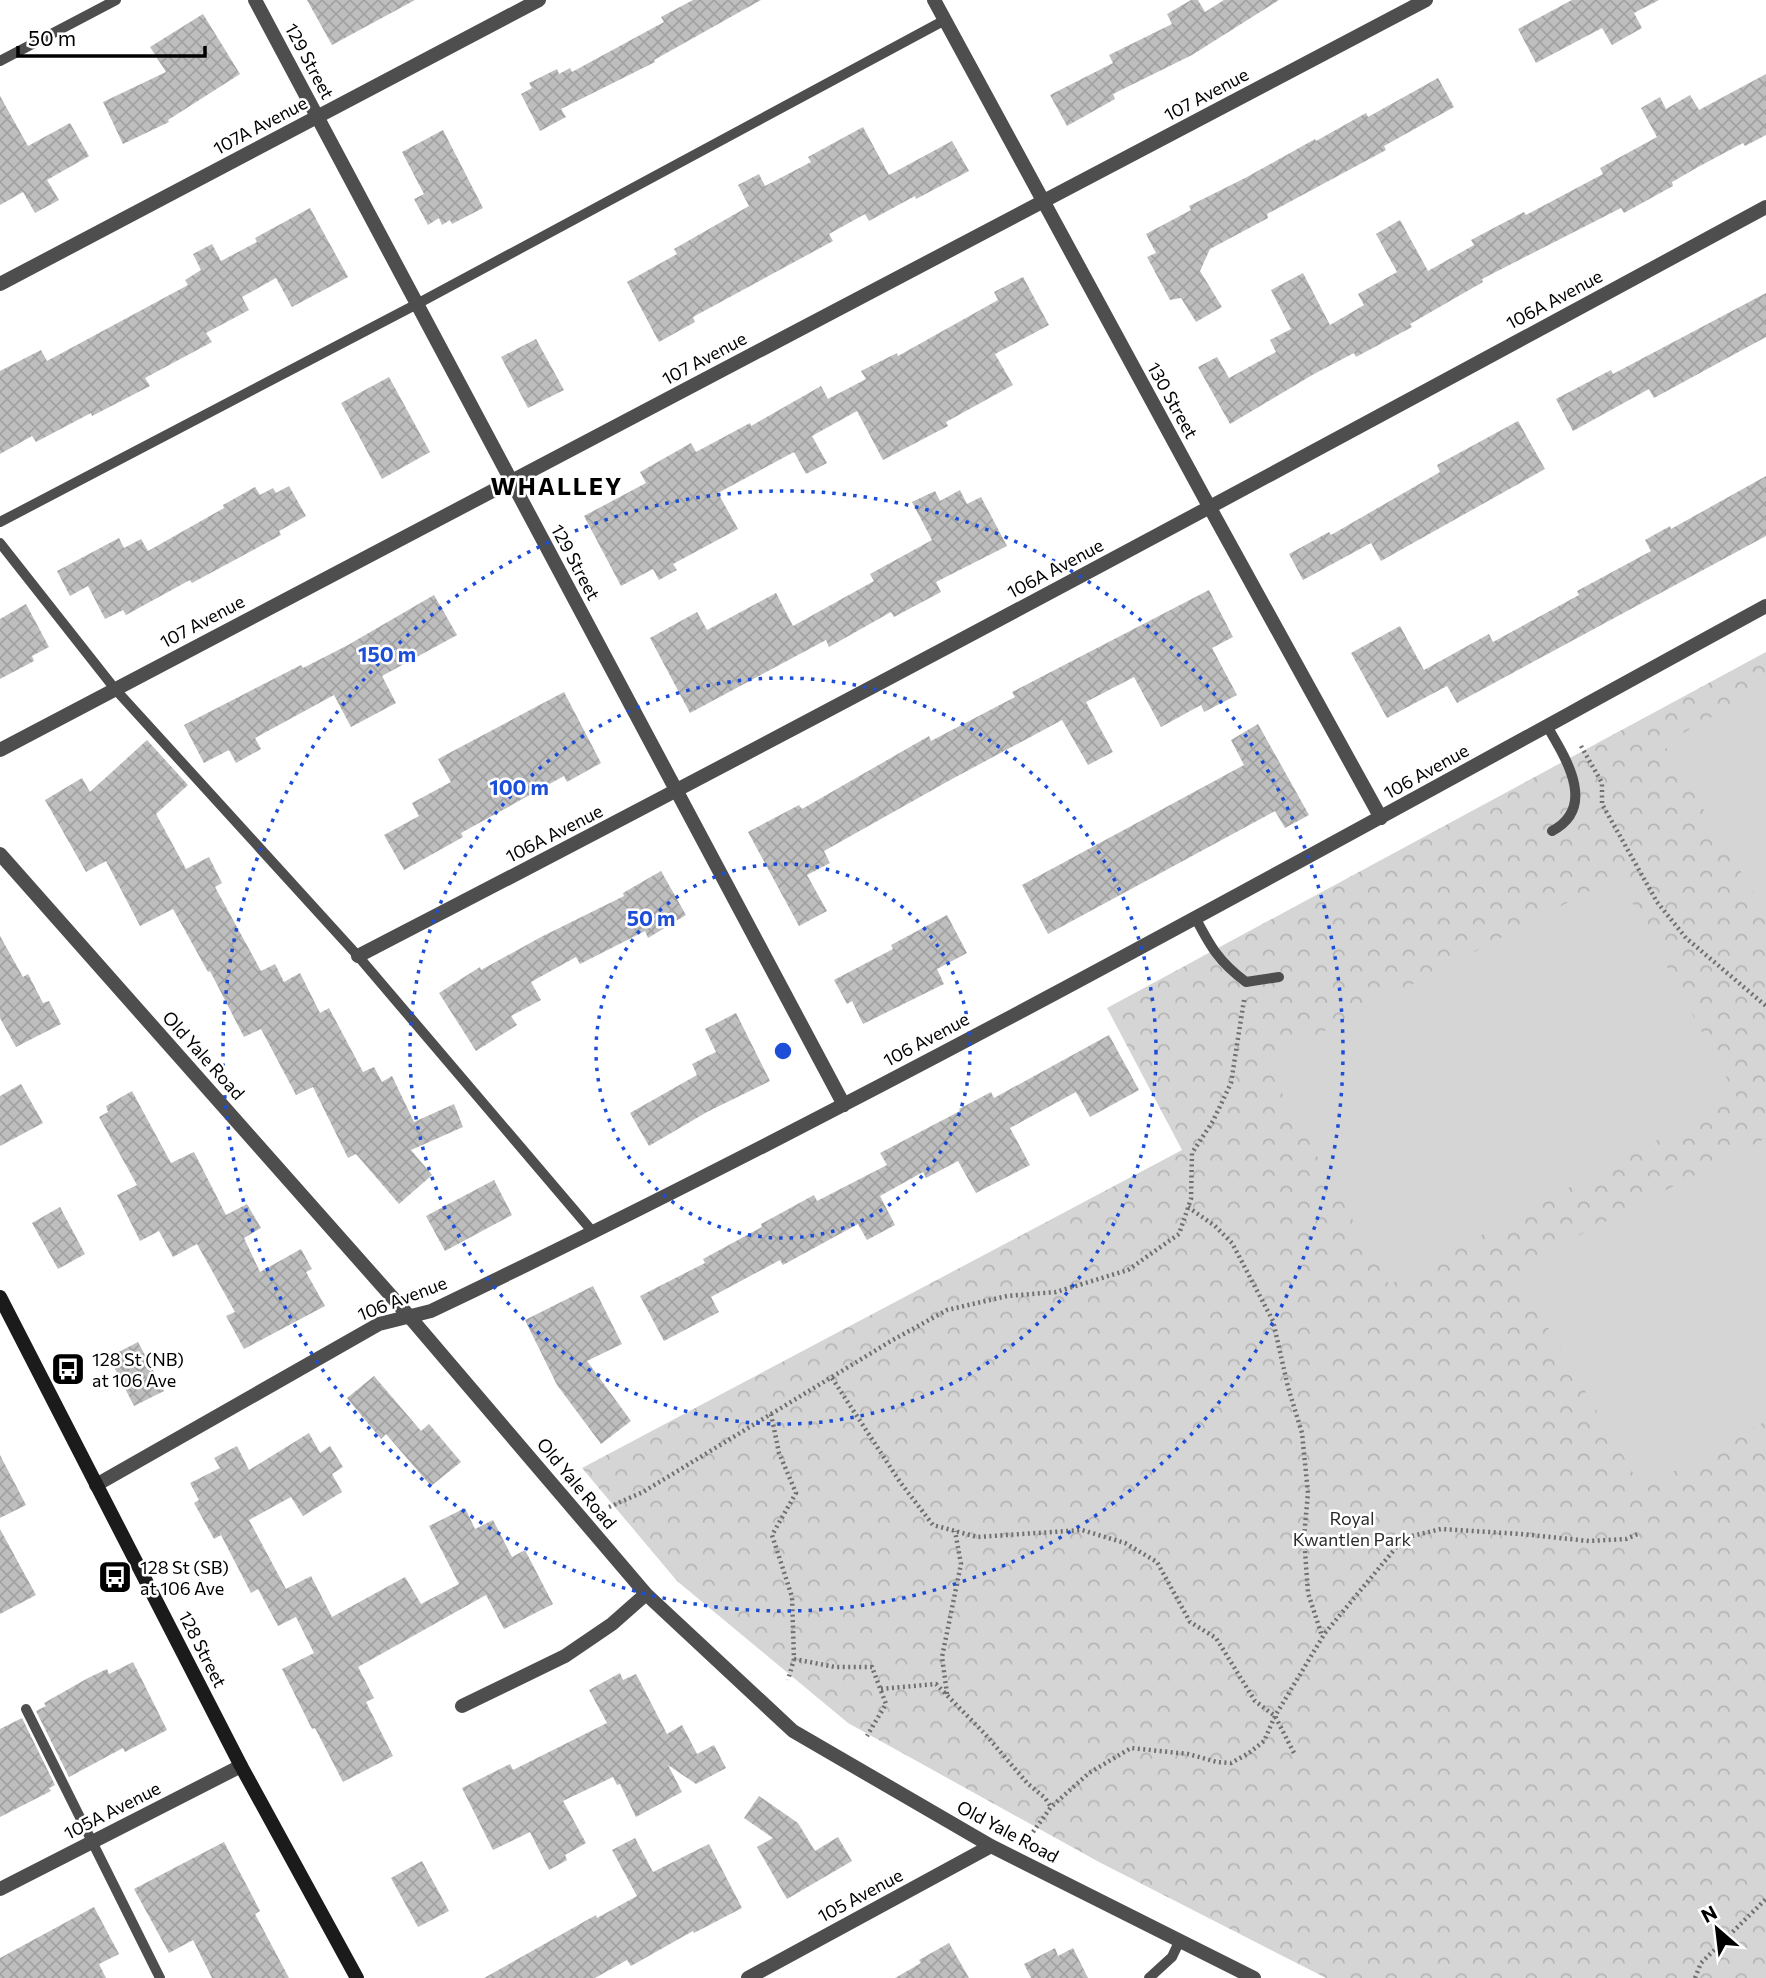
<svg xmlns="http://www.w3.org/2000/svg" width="1766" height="1978" viewBox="0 0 1766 1978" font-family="Commissioner,sans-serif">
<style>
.park{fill:url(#park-crowns)}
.garden{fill:#d5d5d5}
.building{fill:url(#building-cross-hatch)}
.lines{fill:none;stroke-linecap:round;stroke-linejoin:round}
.path{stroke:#707070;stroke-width:4.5;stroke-dasharray:2 3.5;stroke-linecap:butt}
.service{stroke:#4e4e4e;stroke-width:10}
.minor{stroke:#4e4e4e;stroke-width:14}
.secondary{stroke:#1b1b1b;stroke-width:14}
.ring{fill:none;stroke:#1d4ed8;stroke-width:3.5;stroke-dasharray:3.5 7}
.labels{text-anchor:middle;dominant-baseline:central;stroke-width:5;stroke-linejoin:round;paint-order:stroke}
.street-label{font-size:18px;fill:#000;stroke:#fff}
.poi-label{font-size:18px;fill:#000;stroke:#fff;text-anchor:start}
.park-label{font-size:18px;fill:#2c2c2c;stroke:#fff}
.district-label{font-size:24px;font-weight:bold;letter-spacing:2px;fill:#000;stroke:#fff}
.centre{fill:#1d4ed8;stroke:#fff;stroke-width:3.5}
.ring-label{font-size:21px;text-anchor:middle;font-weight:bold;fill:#1d4ed8;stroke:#fff;stroke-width:5;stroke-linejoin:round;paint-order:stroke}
</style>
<defs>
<pattern id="park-crowns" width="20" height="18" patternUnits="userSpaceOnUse" patternTransform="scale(1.75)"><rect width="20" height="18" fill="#d5d5d5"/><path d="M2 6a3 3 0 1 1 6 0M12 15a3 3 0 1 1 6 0" fill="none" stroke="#b5b5b5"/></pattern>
<pattern id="building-cross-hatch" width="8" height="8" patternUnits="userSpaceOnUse" patternTransform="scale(1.75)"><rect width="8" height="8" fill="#bebebe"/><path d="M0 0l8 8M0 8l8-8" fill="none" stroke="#a2a2a2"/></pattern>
</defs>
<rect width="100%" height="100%" fill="#fff"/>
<path class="park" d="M1766 652V1978H1326L1099 1862 848 1723 677 1581 582 1468 1182 1150 1107 1008Z"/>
<path class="garden" d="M1766 686V913L1664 744Z
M1618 876 1737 1097 1389 1285 1273 1077 1277 1056Z
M1766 1138V1421L1658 1480 1636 1478 1522 1283 1528 1262Z"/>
<path class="building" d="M307 0H415L332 45Z
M693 0H761L654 60 655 62 561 109 566 117 540 131 521 94 532 88 529 83 557 69 559 74 570 68 572 72 664 22 661 17Z
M1191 0H1198L1205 12 1224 0H1279L1192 55 1113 94 1115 99 1067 126 1050 95 1113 63 1109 55 1172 24 1167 14Z
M1572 0H1659L1634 13 1642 28 1612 45 1602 28 1536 63 1518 29Z
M203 14 240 74 168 120 169 122 123 144 103 102 166 72 150 47Z
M1766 74V135L1745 146 1743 143 1698 167 1672 182 1673 186 1624 213 1621 208 1482 279 1483 282 1410 324 1412 327 1356 357 1354 353 1314 374 1230 424 1198 367 1217 357 1229 378 1276 352 1270 340 1291 329 1271 290 1303 273 1330 325 1364 305 1358 294 1397 272 1376 234 1400 220 1428 271 1474 245 1471 240 1524 212 1526 215 1603 174 1600 168 1657 137 1641 108 1660 97 1666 109 1690 95 1699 110Z
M1438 78 1454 107 1384 146 1386 150 1267 214 1268 218 1210 249 1200 271 1222 307 1196 322 1181 298 1170 300 1147 257 1156 253 1146 234 1191 210 1189 206 1247 177 1315 139 1316 141 1366 113 1368 117Z
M0 96 28 146 70 123 89 156 47 180 59 200 35 213 23 192 0 205Z
M863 127 889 175 952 141 969 171 916 199 915 196 869 221 865 214 829 234 833 241 693 317 695 322 659 342 627 282 677 254 674 249 749 206 738 185 759 174 765 186 811 162 808 157Z
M443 130 483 208 452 224 450 220 442 225 439 218 428 225 414 199 424 194 402 152Z
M310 208 348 277 292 307 276 278 242 297 249 310 206 333 212 342 145 378 150 386 92 416 91 413 36 442 32 436 0 454V371L41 350 47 361 188 285 185 280 201 270 193 254 212 244 221 261 257 242 255 238Z
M1023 277 1049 325 995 354 1013 385 946 422 948 426 883 460 857 411 812 436 827 463 806 474 794 452 718 493 738 529 673 564 677 570 659 580 653 569 621 586 584 516 646 483 640 472 691 443 696 452 750 423 751 426 821 386 828 399 866 379 861 371 897 353 898 356 998 300 994 292Z
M1766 293V337L1654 398 1649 389 1573 431 1556 399 1611 370 1613 374Z
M536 339 564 390 528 408 501 357Z
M389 377 430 452 382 479 341 403Z
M1518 421 1545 469 1381 561 1371 543 1303 580 1289 554 1329 532 1331 535 1440 472 1437 465Z
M1766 476V536L1457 703 1447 686 1387 718 1351 653 1400 626 1424 670 1489 634 1493 642 1579 595 1577 591 1651 551 1645 540 1670 526 1671 529Z
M289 486 306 516 279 531 281 535 192 583 190 580 126 615 123 610 105 619 88 586 70 596 57 571 119 538 124 548 141 539 148 551 224 508 223 505 255 487 260 495 273 488 276 493Z
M960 490 967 504 981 497 1007 546 936 582 941 592 894 617 891 612 829 647 826 640 690 713 650 638 697 612 707 630 776 593 793 626 874 581 870 574 932 540 912 502 935 491 940 501Z
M1209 590 1233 637 1212 648 1237 695 1204 712 1201 705 1161 727 1134 677 1086 702 1113 752 1088 765 1062 720 952 779 824 851 830 863 807 875 827 911 799 926 748 832 799 805 802 809 929 736 931 741 1015 697 1012 692Z
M434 595 457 635 382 676 396 703 351 727 334 695 255 738 261 749 236 763 229 750 204 763 184 725 301 665 303 668 348 645Z
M26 604 49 647 32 656 34 661 0 679V619Z
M564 692 601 763 567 782 564 776 461 833 463 837 404 870 384 835 419 816 412 803 451 782 438 759Z
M1258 724 1309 815 1285 828 1275 811 1048 934 1022 885 1244 765 1231 740Z
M147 740 188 785 156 814 186 869 209 857 222 883 215 887 261 971 275 964 284 982 300 973 320 1013 329 1008 363 1072 374 1067 382 1082 392 1076 414 1122 454 1104 463 1127 411 1150 432 1175 399 1204 356 1154 348 1158 313 1087 296 1095 261 1029 244 1037 210 971 208 972 173 909 140 926 106 861 86 872 45 800 82 778 90 792Z
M661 871 686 915 648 938 645 931 580 964 576 957 531 982 541 1000 511 1016 517 1025 476 1051 439 993 480 967 481 970 541 937 624 896 623 893Z
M947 915 967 953 937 969 944 984 863 1024 852 1001 847 1004 834 980 893 949 891 945Z
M0 936 23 977 28 974 43 1003 49 1001 61 1024 16 1047 0 1018Z
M736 1013 770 1081 707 1112 649 1146 630 1113 697 1075 692 1064 716 1052 705 1029Z
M1109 1035 1139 1090 1090 1117 1076 1092 1010 1128 1030 1165 976 1193 958 1161 926 1178 923 1172 880 1196 895 1225 867 1240 858 1224 783 1265 780 1260 711 1297 719 1312 664 1341 640 1296 705 1263 703 1259 762 1227 761 1224 814 1195 817 1201 887 1165 880 1153 960 1111 959 1109 991 1092 994 1098Z
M21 1084 43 1123 0 1146V1096Z
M132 1091 171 1163 194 1152 226 1215 247 1204 261 1228 244 1238 260 1272 301 1249 312 1269 306 1272 325 1306 244 1349 226 1316 235 1312 197 1244 173 1257 159 1231 140 1241 117 1195 137 1185 99 1117 108 1112 106 1106Z
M494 1180 512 1215 445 1251 426 1216Z
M60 1207 85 1254 58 1269 32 1223Z
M593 1286 622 1344 587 1361 631 1421 601 1444 557 1385 525 1320Z
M138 1342 164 1391 134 1406 109 1357Z
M374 1376 421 1431 429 1424 461 1462 431 1486 386 1434 381 1439 347 1398Z
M309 1433 320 1453 330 1446 343 1467 332 1474 342 1492 303 1516 291 1497 249 1520 286 1589 311 1576 332 1617 405 1577 421 1604 459 1584 429 1526 465 1508 475 1529 493 1520 512 1557 525 1550 553 1604 504 1629 486 1595 358 1667 374 1698 366 1702 393 1756 343 1782 315 1728 312 1729 282 1669 314 1653 296 1617 278 1626 258 1589 251 1593 221 1535 214 1539 194 1503 199 1500 190 1483 220 1468 214 1458 237 1446 249 1470Z
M0 1455 26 1505 0 1518Z
M0 1529 36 1595 0 1614Z
M133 1662 167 1730 125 1752 123 1748 69 1777 36 1711 46 1706 44 1703 88 1678 107 1669 109 1674Z
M620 1673 623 1680 636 1674 667 1734 682 1725 697 1754 714 1745 726 1768 696 1784 668 1765 682 1792 636 1817 620 1784 617 1785 613 1777 563 1801 586 1843 565 1855 567 1860 549 1870 530 1832 493 1850 462 1788 510 1764 513 1770 607 1723 589 1690Z
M22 1718 55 1785 49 1788 51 1791 0 1817V1729Z
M759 1796 798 1823 815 1851 838 1837 852 1861 787 1899 757 1847 773 1838 744 1818Z
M635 1838 653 1872 709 1844 742 1908 694 1933 693 1931 631 1966 627 1960 595 1978H484L596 1915 597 1918 637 1896 612 1850Z
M224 1842 260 1911 255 1914 289 1978H212L193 1940 169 1953 134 1889Z
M422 1861 449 1911 418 1927 391 1878Z
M94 1907 119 1954 99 1964 106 1978H0V1958Z
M949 1943 969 1978H895L921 1963 919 1960Z
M1055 1948 1058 1956 1073 1948 1088 1978H1031L1024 1964Z"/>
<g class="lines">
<path class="path" d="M1581 746 1602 783V804L1657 902 1686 938 1766 1006
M1188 1207 1215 1226 1232 1243 1273 1321 1288 1387 1302 1433 1308 1493 1304 1537 1308 1593 1322 1636
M832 1378 900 1482 933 1525 977 1537 1082 1530 1125 1543 1157 1562 1190 1622 1216 1638 1255 1701 1275 1716 1295 1755
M771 1414 779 1453 796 1493 772 1535 792 1597 794 1659 788 1680
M609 1507 643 1492 891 1341 947 1310 1007 1296 1056 1292 1128 1270 1179 1234 1191 1199 1192 1153 1213 1121 1231 1083 1244 1000
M794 1659 835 1667H872L886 1704 867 1736
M881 1689 936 1684 985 1734 1028 1784 1045 1798 1051 1807
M947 1694 942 1657 961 1564 955 1531
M1033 1832 1051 1807 1089 1773 1131 1748 1188 1754 1217 1762 1231 1763 1249 1753 1264 1741 1275 1716 1325 1633 1404 1538 1441 1529 1521 1534 1589 1541 1626 1539 1640 1533
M1695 1978 1701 1963 1766 1899"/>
<path class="service" d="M0 61 116 0
M0 522 417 304 945 20
M0 543 115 689 358 956 592 1231
M1547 726C1565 757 1598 807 1552 831
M1195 917C1210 946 1219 962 1246 982L1279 977
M26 1709 160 1978
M1149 1978 1172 1957 1180 1940"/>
<path class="minor" d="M255 0 844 1105
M934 0 1210 508 1381 818
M0 284 539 0
M0 750 1426 0
M0 854 408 1315 646 1594 793 1731 991 1846 1254 1978
M358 956C831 712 1299 460 1766 207
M96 1485 379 1324 431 1311C885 1094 1325 847 1766 606
M462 1706 565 1656 612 1624 646 1594
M0 1889 241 1766
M748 1978 991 1846"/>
<path class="secondary" d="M0 1297 241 1766 357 1978"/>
</g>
<g class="ring">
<circle cx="783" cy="1051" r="187"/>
<circle cx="783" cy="1051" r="373"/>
<circle cx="783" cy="1051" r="560"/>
</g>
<defs>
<g id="bus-square" transform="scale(1.75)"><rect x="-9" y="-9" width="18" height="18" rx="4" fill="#000" stroke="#fff"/><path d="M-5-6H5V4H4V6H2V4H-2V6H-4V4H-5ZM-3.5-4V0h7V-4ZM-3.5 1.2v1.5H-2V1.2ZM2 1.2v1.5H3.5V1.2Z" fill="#fff"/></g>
</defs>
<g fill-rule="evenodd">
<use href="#bus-square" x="68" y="1369"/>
<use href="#bus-square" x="115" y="1577"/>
</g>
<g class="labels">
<g class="street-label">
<text transform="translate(310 61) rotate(62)">129 Street</text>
<text transform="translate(1206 94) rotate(-28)">107 Avenue</text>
<text transform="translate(260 125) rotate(-28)">107A Avenue</text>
<text transform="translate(1554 299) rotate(-28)">106A Avenue</text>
<text transform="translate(704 358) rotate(-28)">107 Avenue</text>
<text transform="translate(1173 400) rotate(61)">130 Street</text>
<text transform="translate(576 562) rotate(62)">129 Street</text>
<text transform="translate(1055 568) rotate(-28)">106A Avenue</text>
<text transform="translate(202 621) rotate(-28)">107 Avenue</text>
<text transform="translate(1426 771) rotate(-29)">106 Avenue</text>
<text transform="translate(554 833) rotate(-27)">106A Avenue</text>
<text transform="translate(926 1039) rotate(-28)">106 Avenue</text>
<text transform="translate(204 1055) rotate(48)">Old Yale Road</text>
<text transform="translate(402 1298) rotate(-21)">106 Avenue</text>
<text transform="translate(577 1483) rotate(50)">Old Yale Road</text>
<text transform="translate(203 1649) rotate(63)">128 Street</text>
<text transform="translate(112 1810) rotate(-27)">105A Avenue</text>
<text transform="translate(1008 1831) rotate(28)">Old Yale Road</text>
<text transform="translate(860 1895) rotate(-28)">105 Avenue</text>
</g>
<g class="poi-label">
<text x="92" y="1359">128 St (NB)<tspan x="92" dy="21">at 106 Ave</tspan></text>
<text x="140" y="1567">128 St (SB)<tspan x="140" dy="21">at 106 Ave</tspan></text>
</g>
<g class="park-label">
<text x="1352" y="1518">Royal<tspan x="1352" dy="21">Kwantlen Park</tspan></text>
</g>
<g class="district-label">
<text x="557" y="485">WHALLEY</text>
</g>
</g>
<circle cx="783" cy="1051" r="10" class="centre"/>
<g class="ring-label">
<text x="387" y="662">150 m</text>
<text x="519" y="795">100 m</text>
<text x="651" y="926">50 m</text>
</g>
<g transform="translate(1717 1929) rotate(332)" stroke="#ffffff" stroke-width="5" paint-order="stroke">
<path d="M0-5L12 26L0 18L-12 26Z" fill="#000000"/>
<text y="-10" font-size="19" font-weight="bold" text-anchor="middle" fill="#000000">N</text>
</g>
<path d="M18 46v10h187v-10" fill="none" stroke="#000000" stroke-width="3.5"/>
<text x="28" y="46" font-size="21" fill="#000000" stroke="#ffffff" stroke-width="5" paint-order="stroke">50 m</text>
</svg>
